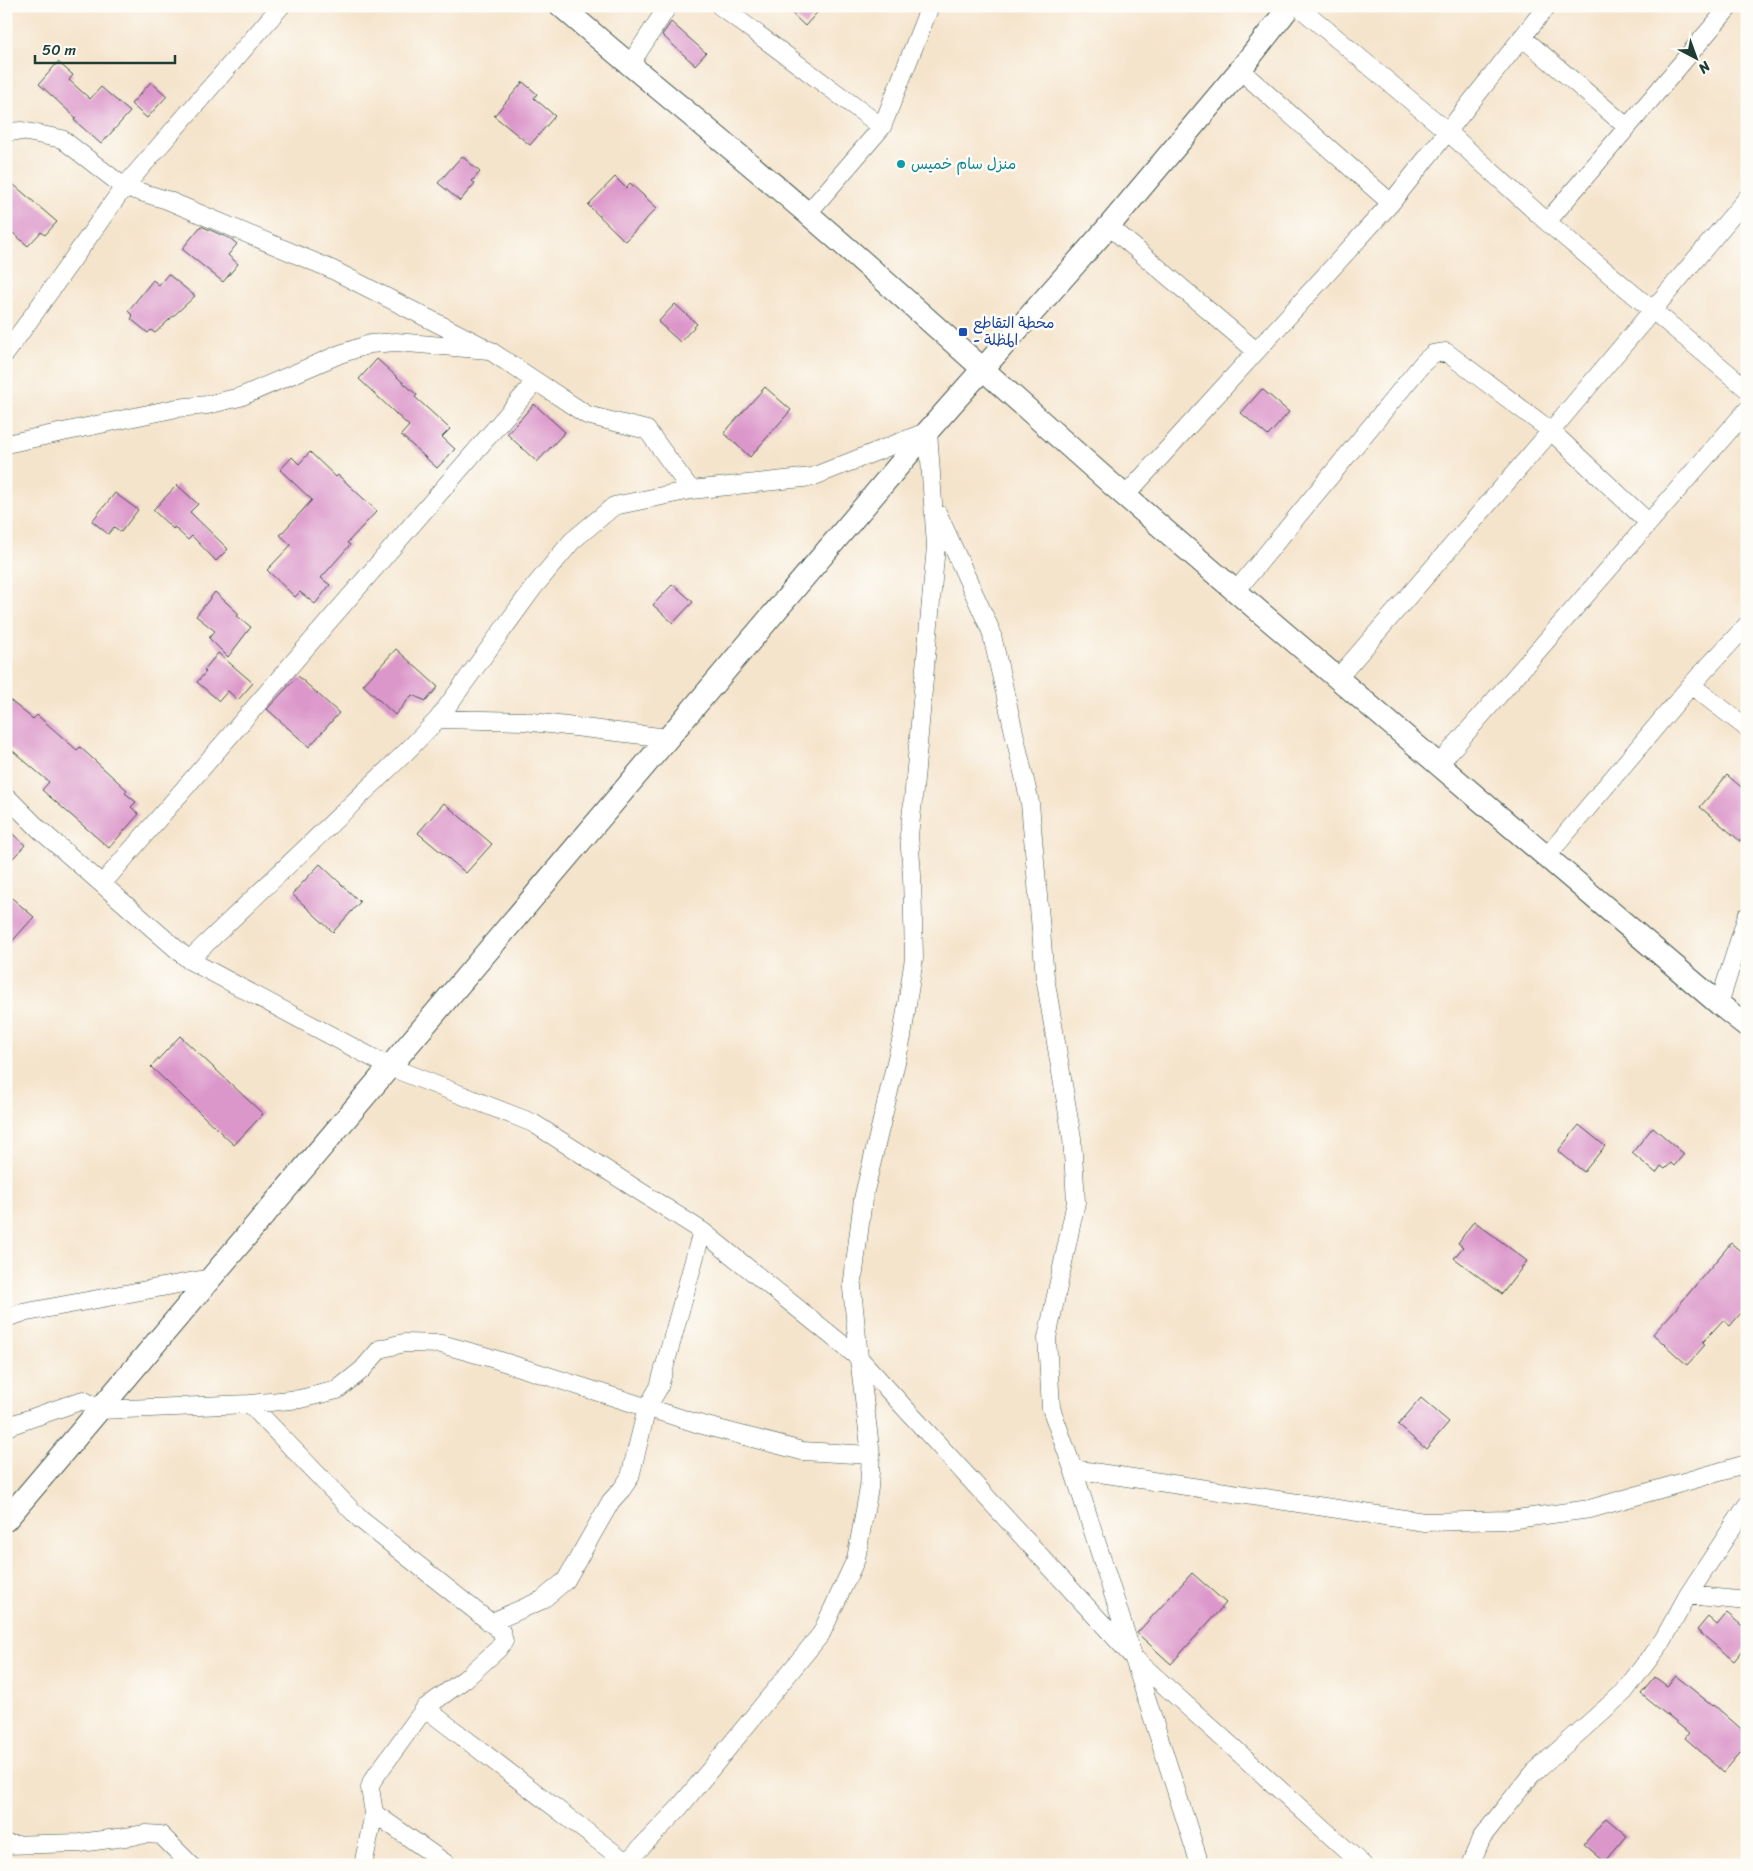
<svg xmlns="http://www.w3.org/2000/svg" width="1753" height="1871" viewBox="0 0 1753 1871" font-family="Sriracha,'Playpen Sans Arabic',sans-serif">
<style>
.building{fill:#dc97ca}
.lines{fill:none;stroke-linecap:round;stroke-linejoin:round}
.minor-casing{stroke:#3f564b;stroke-width:19}
.tertiary-casing{stroke:#3f564b;stroke-width:24}
.minor{stroke:#fff;stroke-width:18}
.tertiary{stroke:#fff;stroke-width:22}
.culture-dot{fill:#0f9aa8;stroke:#fdfcf7;stroke-width:2}
.transit-dot{fill:#1a4fb4;stroke:#fdfcf7;stroke-width:2}
.labels{text-anchor:middle;dominant-baseline:central;stroke-width:5;stroke-linejoin:round;paint-order:stroke}
.culture-label{font-size:15px;fill:#0d838f;stroke:#fdfcf7;text-anchor:start}
.transit-label{font-size:15px;fill:#164399;stroke:#fdfcf7;text-anchor:start}
</style>
<rect width="100%" height="100%" fill="#fdfcf7"/>
<filter id="ink" filterUnits="userSpaceOnUse"><feTurbulence type="fractalNoise" baseFrequency=".02" numOctaves="2"/><feDisplacementMap in="SourceGraphic" scale="10" xChannelSelector="R" yChannelSelector="G"/><feConvolveMatrix kernelMatrix="1 2 1 2 8 2 1 2 1" color-interpolation-filters="sRGB"/></filter>
<filter id="wash" filterUnits="userSpaceOnUse"><feTurbulence type="fractalNoise" baseFrequency=".0096" numOctaves="4" result="noise"/><feDisplacementMap in="SourceGraphic" scale="20" xChannelSelector="R" yChannelSelector="G"/><feGaussianBlur stdDeviation="1.12" result="paint"/><feColorMatrix in="noise" values="0 0 0 0 0 0 0 0 0 0 0 0 0 0 0 0 0 1.4 0 .05"/><feComposite in="paint" operator="in"/></filter>
<g filter="url(#wash)">
<rect width="100%" height="100%" fill="#f5e4cc"/>
<g id="blocks">
<path class="building" d="M784 6H823L805 26Z
M671 22 706 53 695 65 662 35Z
M58 62 73 75 69 80 90 99 101 87 130 112 101 144 74 120 76 118 39 84Z
M151 82 167 96 147 118 131 104Z
M523 82 537 94 534 98 555 116 530 145 494 116Z
M462 156 480 172 472 181 475 183 460 201 438 183Z
M615 177 626 188 630 183 657 208 625 241 588 205Z
M6 178 57 222 45 235 41 232 28 246 6 227Z
M201 226 231 239 237 244 228 255 238 264 223 282 182 249Z
M168 274 195 296 155 333 151 330 148 333 131 319 133 316 128 311 153 280 159 285Z
M675 304 697 324 680 342 658 322Z
M377 359 417 395 415 397 450 429 442 437 455 449 437 468 401 435 409 426 359 379Z
M765 387 791 410 750 457 724 433Z
M1262 389 1289 412 1268 436 1241 413Z
M534 404 565 432 537 462 507 434Z
M310 452 336 477 338 475 377 511 347 543 350 545 321 578 330 585 315 604 300 592 295 597 267 570 291 545 280 535 312 500 280 470 292 457 299 464Z
M177 485 198 504 190 512 228 549 216 561 192 536 188 540 174 527 173 529 153 510Z
M115 493 138 510 121 532 114 527 108 534 92 521Z
M673 584 693 602 673 623 653 605Z
M215 592 239 614 237 616 251 627 228 657 209 638 215 631 196 616Z
M396 649 438 687 426 701 412 695 395 715 363 685Z
M218 653 253 683 238 700 228 691 219 701 197 682 206 672 204 670Z
M298 676 339 713 309 747 267 709Z
M6 697 33 719 37 715 77 750 80 747 127 790 125 793 136 802 131 807 139 814 109 848 42 790 49 782 6 745Z
M1727 775 1747 792V832L1740 841 1700 807Z
M444 803 492 844 466 873 418 833Z
M6 828 25 845 6 866Z
M320 864 360 902 333 932 292 894Z
M6 893 34 917 6 948Z
M180 1036 263 1114 234 1145 151 1067Z
M1579 1125 1605 1146 1584 1172 1558 1151Z
M1653 1127 1684 1154 1674 1166 1671 1163 1665 1169 1661 1166 1656 1173 1632 1153Z
M1474 1221 1527 1261 1502 1294 1454 1258 1463 1247 1458 1243Z
M1731 1243 1747 1257V1306L1730 1326 1723 1320 1703 1342 1705 1345 1687 1365 1653 1334 1673 1312Z
M1421 1398 1449 1422 1426 1449 1398 1425Z
M1192 1573 1226 1603 1171 1664 1137 1633Z
M1727 1613 1747 1630V1645L1734 1661 1697 1630 1708 1617 1717 1625Z
M1676 1676 1713 1706 1714 1705 1747 1734V1745L1724 1772 1685 1738 1689 1733 1641 1694 1655 1677 1667 1686Z
M1606 1818 1627 1836 1605 1862 1584 1844Z"/>
</g>
</g>
<g filter="url(#ink)">
<use href="#blocks" fill-opacity="0" stroke="#3f564b" stroke-width="1"/>
<g class="lines">
<g class="minor-casing">
<path id="minor" d="M720 6 882 127
M1298 6 1447 131 1547 222 1747 389
M1522 37 1627 127
M629 66 668 6
M1240 70 1391 203
M6 132 22 131 62 139 124 187 167 200 331 269 480 345
M808 213 882 127 930 6
M1547 222 1730 6
M1109 226 1256 351
M6 353 124 187 281 6
M6 444 177 408 207 405 240 397 340 354 370 344 396 342 489 350 587 415 647 430 691 490 812 477 928 431 936 546 913 801 909 835 912 875 914 958 902 1037 863 1199 852 1288 859 1358 871 1455 869 1488 856 1559 821 1634 678 1809 624 1865
M1125 496 1391 203 1547 6
M938 514 991 631 1030 803 1045 977 1072 1138 1076 1202 1047 1338 1051 1408 1073 1469 1200 1865
M1236 591 1423 363 1433 354 1446 352 1551 431 1649 523
M1337 679 1551 431 1747 198
M1691 685 1747 728
M438 719 533 588 572 541 614 506 691 490
M1439 764 1747 410
M6 796 39 829 189 960 390 1067 533 1123 702 1231 859 1358 1132 1656 1363 1865
M1547 856 1691 685 1747 625
M102 884 536 381
M189 960 406 752 438 719 524 721 668 738
M1719 1004 1747 916
M6 1318 22 1313 211 1278
M250 1404 360 1519 501 1631 504 1641 498 1649 465 1679 425 1708 372 1781 370 1788 374 1813 363 1865
M6 1427 83 1400 100 1410 250 1404 300 1399 337 1390 362 1370 380 1349 404 1343 441 1344 488 1357 699 1424 802 1451 871 1455
M1073 1469 1424 1522 1509 1520 1590 1509 1747 1464
M1688 1595 1747 1601
M490 1623 542 1600 566 1580 611 1501 622 1489 630 1477 647 1408 659 1387 702 1231
M425 1708 626 1862
M374 1813 448 1865
M6 1845 80 1843 147 1834 161 1835 191 1865
M1470 1865 1482 1837 1531 1775 1624 1692 1663 1640 1688 1595 1747 1505"/>
</g>
<g class="tertiary-casing">
<path id="tertiary" d="M561 6C642 77 727 143 808 214 915 306 1018 402 1124 495 1321 666 1521 833 1719 1004L1747 1026
M6 1520 928 431 1109 226 1240 70 1290 6"/>
</g>
<use href="#minor" class="minor"/>
<use href="#tertiary" class="tertiary"/>
</g>
</g>
<circle class="culture-dot" cx="901" cy="164" r="5"/>
<rect class="transit-dot" x="958" y="327" width="10" height="10" rx="2.5"/>
<g class="labels">
<g class="culture-label">
<text x="911" y="164">منزل سام خميس</text>
</g>
<g class="transit-label">
<text x="973" y="323">محطة التقاطع<tspan x="973" dy="17">- المظلة</tspan></text>
</g>
</g>
<rect width="1753" height="1871" fill="none" stroke="#fdfcf7" stroke-width="25"/>
<g transform="translate(1696 58) rotate(139)" stroke="#fdfcf7" stroke-width="4" paint-order="stroke">
<path d="M0-4L9 19L0 12L-9 19Z" fill="#1f3d34"/>
<text y="-8" font-size="14" font-weight="bold" text-anchor="middle" fill="#1f3d34">N</text>
</g>
<path d="M35 55v8h140v-8" fill="none" stroke="#1f3d34" stroke-width="2.5"/>
<text x="42" y="55" font-size="15" fill="#1f3d34" stroke="#fdfcf7" stroke-width="4" paint-order="stroke">50 m</text>
</svg>
